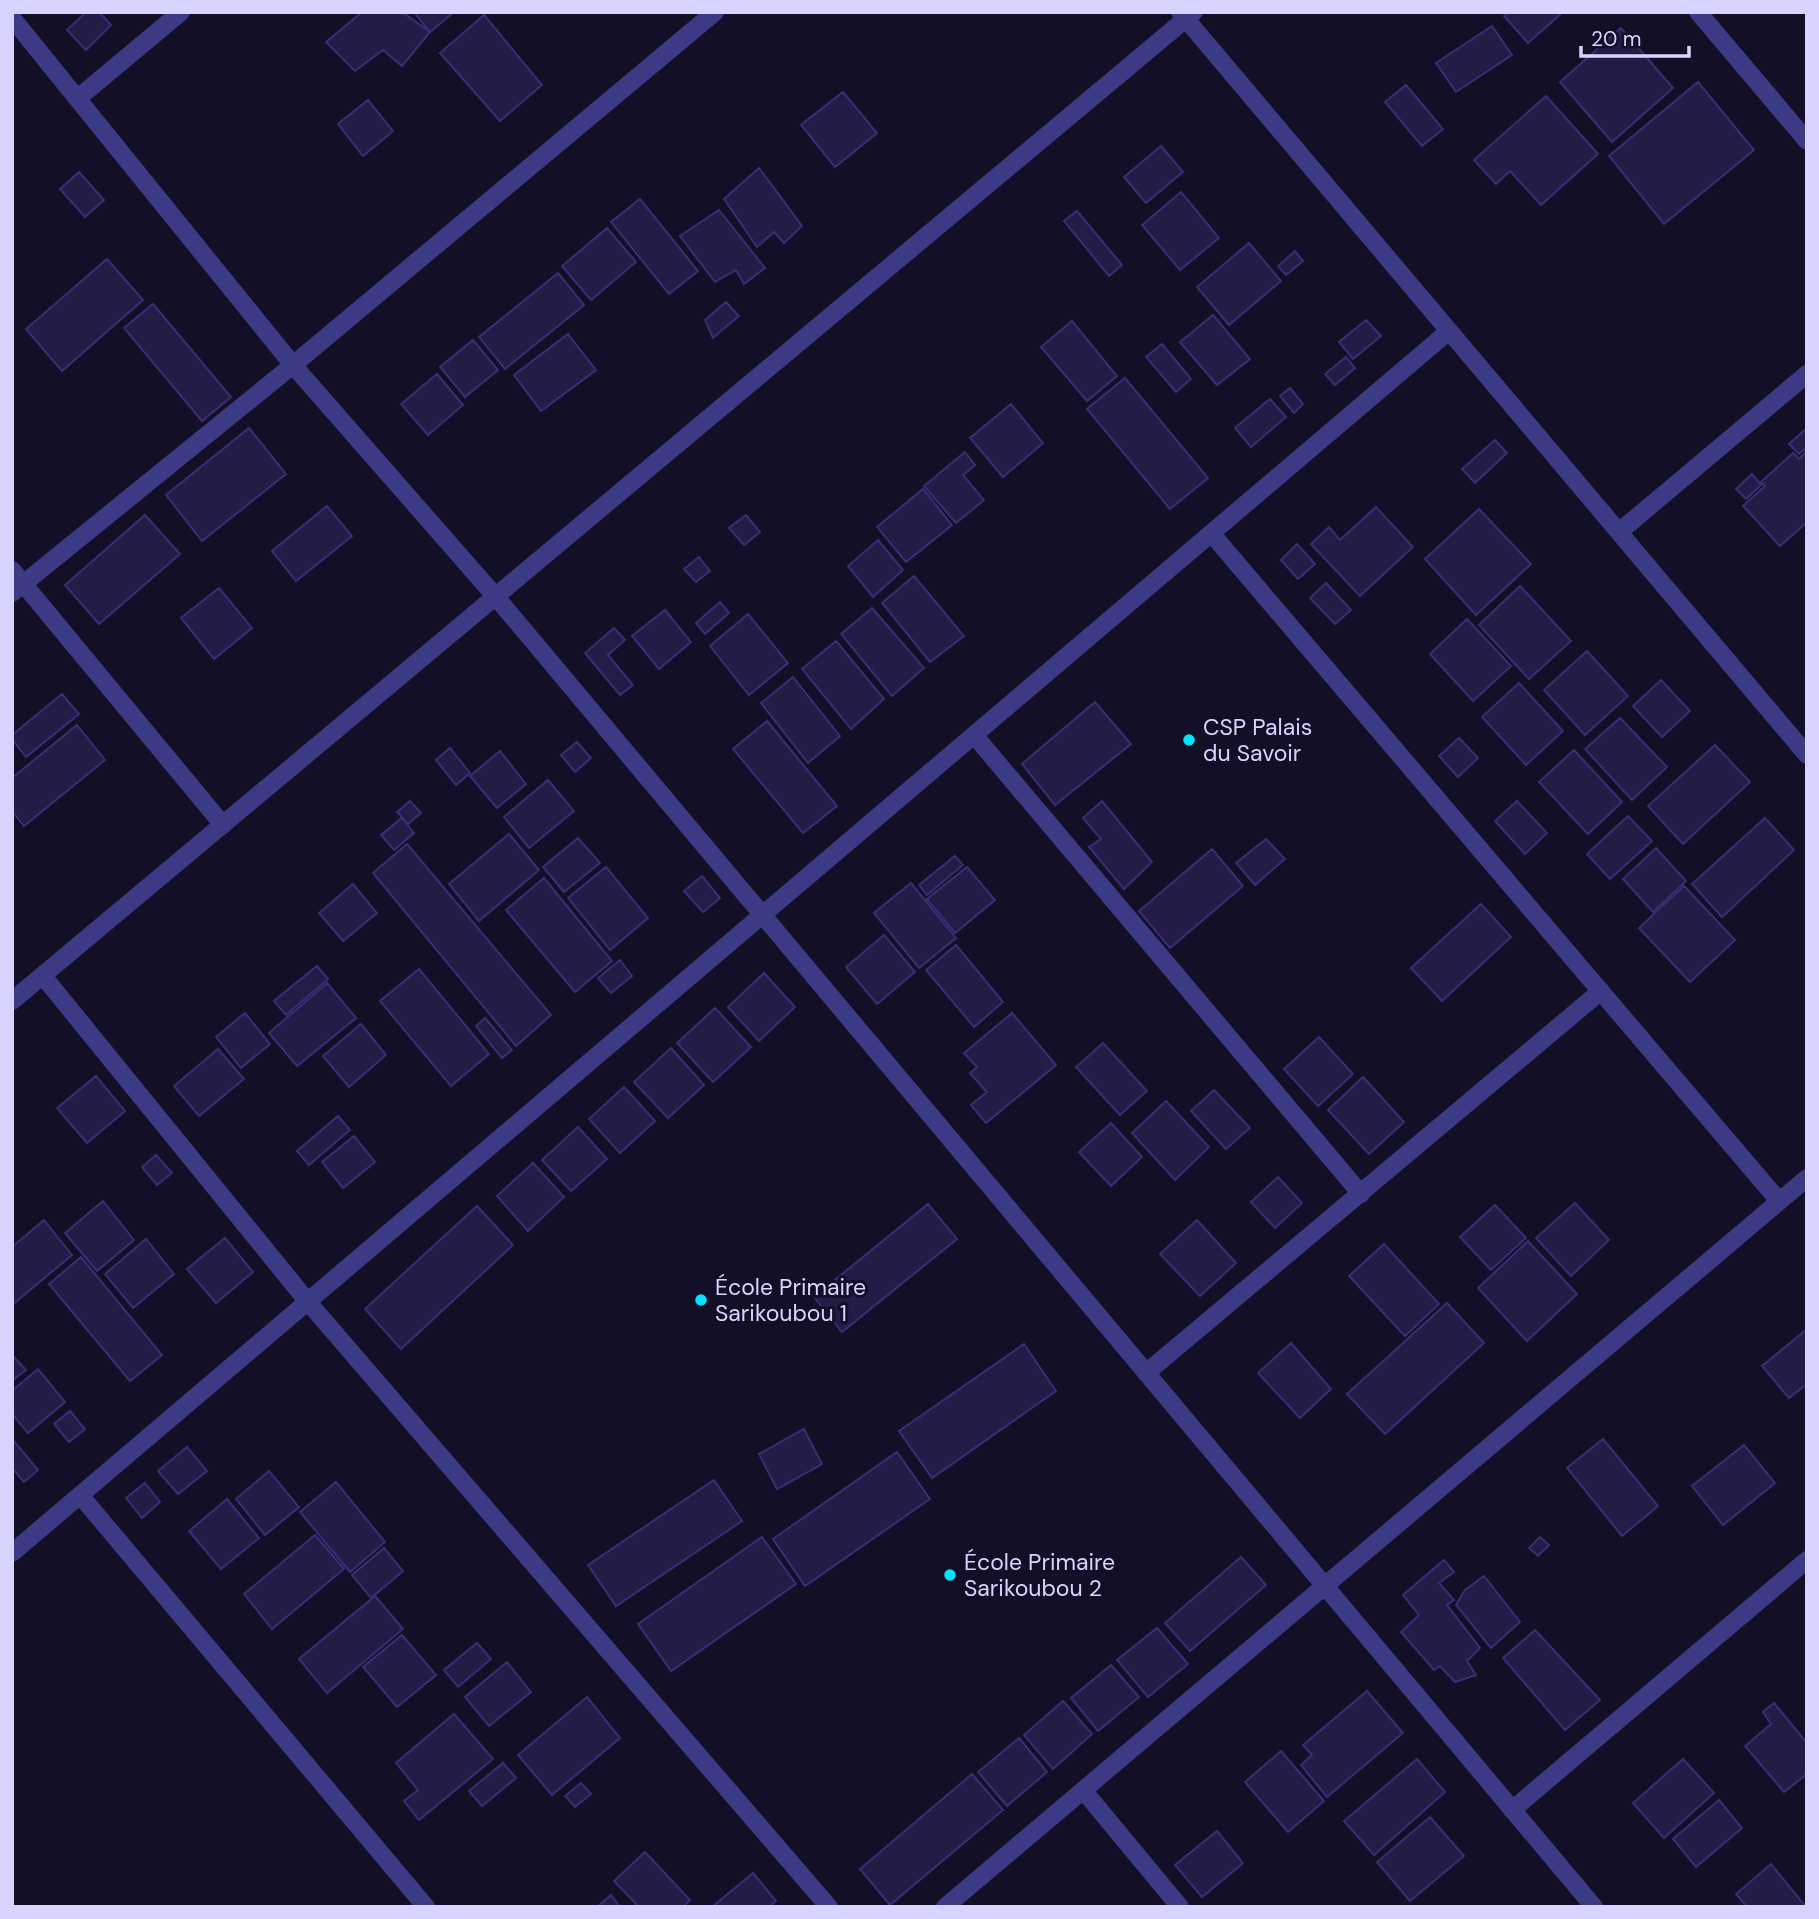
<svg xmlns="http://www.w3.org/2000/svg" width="1819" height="1919" viewBox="0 0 1819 1919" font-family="'DM Sans',sans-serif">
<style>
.building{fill:#241b47;stroke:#3b2d73;stroke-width:2}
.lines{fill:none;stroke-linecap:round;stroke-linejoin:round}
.service{stroke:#3d3a85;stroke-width:18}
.minor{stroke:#3d3a85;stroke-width:18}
.tertiary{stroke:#3d3a85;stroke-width:18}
.poi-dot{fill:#00e5ff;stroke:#130f26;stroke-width:2.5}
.labels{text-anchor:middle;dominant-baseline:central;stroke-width:6;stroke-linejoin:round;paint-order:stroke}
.poi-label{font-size:23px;fill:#d9d4ff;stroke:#130f26;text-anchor:start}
</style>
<rect width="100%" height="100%" fill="#130f26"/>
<path class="building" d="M86 12H99L111 25 86 50 67 30Z
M362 12H402L430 32 402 66 383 50 355 71 326 42Z
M414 12H454L430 32Z
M1509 12H1563L1528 43 1504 16Z
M484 15 542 85 500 121 440 53Z
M1492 26 1512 55 1456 92 1436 63Z
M1621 28 1673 88 1612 142 1560 82Z
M1698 82 1754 150 1664 224 1609 156Z
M1406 85 1443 129 1422 146 1385 102Z
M843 92 877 133 835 167 801 125Z
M1546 96 1598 154 1541 205 1510 171 1496 184 1474 160Z
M368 100 393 131 363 156 338 124Z
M1161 146 1183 172 1146 203 1124 177Z
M759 168 802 226 784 243 774 232 757 247 724 199Z
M79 172 104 200 85 217 60 189Z
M1181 192 1219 238 1180 270 1142 225Z
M640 199 698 271 669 294 611 222Z
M719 210 765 268 744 284 736 270 715 282 680 236Z
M1077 211 1122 265 1109 276 1064 221Z
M607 228 636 262 591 300 562 266Z
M1249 243 1281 281 1229 325 1197 287Z
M1295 251 1303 261 1286 275 1278 266Z
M107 259 143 300 62 371 26 329Z
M558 273 584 305 505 369 479 337Z
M726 302 739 316 713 338 705 320Z
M153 304 231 397 202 421 124 328Z
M1213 315 1250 359 1217 385 1180 342Z
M1366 320 1381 336 1353 359 1339 342Z
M1072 321 1117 376 1087 401 1041 347Z
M568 334 596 370 541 411 514 375Z
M473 340 498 370 465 397 440 367Z
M1162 344 1191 379 1176 392 1146 357Z
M1346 357 1355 368 1335 385 1325 374Z
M437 374 463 405 428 435 401 404Z
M1125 378 1208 478 1170 509 1087 409Z
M1290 388 1303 404 1294 413 1280 396Z
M1270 399 1286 417 1251 447 1235 428Z
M1011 404 1043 443 1003 477 970 438Z
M249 428 286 474 202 541 166 495Z
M1807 428V447L1799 454 1789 444Z
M1495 440 1507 453 1475 483 1462 469Z
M1807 451V522L1780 546 1743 506 1765 486 1761 482 1793 453 1799 459Z
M965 452 975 465 963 475 984 500 956 523 924 486Z
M1752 474 1761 485 1746 499 1736 489Z
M923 489 952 525 906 562 877 527Z
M327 506 352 536 296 581 272 551Z
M1376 507 1413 547 1360 596 1311 544 1329 527 1340 540Z
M1479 509 1531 564 1476 615 1425 559Z
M145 515 180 554 99 624 65 585Z
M746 515 760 532 744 545 729 528Z
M878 540 903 570 873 597 848 566Z
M1297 544 1315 564 1298 579 1281 560Z
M699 557 710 571 696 582 684 569Z
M914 576 964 636 930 662 882 603Z
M1326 583 1351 610 1335 624 1310 598Z
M1520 586 1571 641 1529 679 1479 625Z
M219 588 252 628 214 659 181 618Z
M720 602 729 613 705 634 696 623Z
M872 608 924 668 892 696 841 634Z
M665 610 691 642 659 669 632 636Z
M748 614 788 663 749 695 710 646Z
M1467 619 1511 666 1473 701 1430 654Z
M614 628 625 640 608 655 633 685 620 695 585 653Z
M836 641 884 699 851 729 802 669Z
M1587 651 1628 696 1585 735 1544 690Z
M793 677 840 736 808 763 761 703Z
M1661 680 1690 711 1662 737 1633 706Z
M1519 683 1563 731 1526 765 1482 717Z
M62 694 79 714 26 757 12 739V735Z
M1095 702 1131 744 1055 805 1022 764Z
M1620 718 1667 767 1632 800 1585 749Z
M767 721 837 806 803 833 733 749Z
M77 725 105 760 24 826 12 811V778Z
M1459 738 1478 758 1458 777 1439 756Z
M577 742 591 758 575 772 561 755Z
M1715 745 1750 782 1683 844 1648 806Z
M450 748 470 773 456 785 436 760Z
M1574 750 1622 802 1588 834 1539 782Z
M500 751 526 784 497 808 470 776Z
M548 780 574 811 529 848 504 817Z
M410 801 421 813 408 824 397 812Z
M1102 801 1152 862 1124 889 1089 847 1101 839 1083 818Z
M1517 801 1547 833 1525 854 1495 821Z
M1628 816 1652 841 1610 879 1587 854Z
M402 818 414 833 394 850 381 835Z
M1765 818 1794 850 1722 917 1692 884Z
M509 834 539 870 479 921 449 884Z
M578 838 600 863 564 892 543 867Z
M1266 839 1285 859 1255 885 1236 863Z
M407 844 551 1015 516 1046 373 873Z
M1656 848 1686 881 1653 912 1623 879Z
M1212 849 1243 886 1170 948 1139 911Z
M955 856 963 865 927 895 919 885Z
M606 867 648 918 610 950 568 898Z
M967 867 995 900 955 933 927 899Z
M702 876 720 898 703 912 684 891Z
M544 878 612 961 575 992 506 910Z
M911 883 956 938 919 968 874 913Z
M353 884 377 913 343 941 319 913Z
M1684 886 1735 940 1690 982 1639 928Z
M1481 904 1511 937 1442 1001 1411 968Z
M884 935 915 972 877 1004 846 967Z
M956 945 1003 1002 974 1027 926 970Z
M620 960 632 976 611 993 598 978Z
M317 966 328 979 286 1015 274 1001Z
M419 969 489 1054 451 1086 380 1001Z
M764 973 795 1007 759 1041 728 1007Z
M327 983 356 1018 297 1066 269 1033Z
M715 1008 751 1047 713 1082 677 1043Z
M245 1013 270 1044 241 1068 216 1037Z
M1012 1013 1056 1065 986 1123 971 1105 987 1092 970 1073 977 1067 964 1053Z
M485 1018 512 1050 502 1058 476 1026Z
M361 1024 386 1055 349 1087 323 1056Z
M1319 1037 1353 1074 1318 1106 1284 1069Z
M1103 1043 1147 1091 1120 1115 1076 1067Z
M671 1048 704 1085 668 1118 634 1082Z
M218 1049 244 1079 199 1116 174 1086Z
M96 1076 125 1111 87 1143 57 1108Z
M1363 1077 1404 1122 1369 1154 1328 1110Z
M624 1087 655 1121 620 1153 589 1119Z
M1214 1090 1250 1128 1226 1149 1191 1111Z
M1166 1101 1209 1147 1175 1180 1132 1133Z
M338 1116 350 1130 309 1165 297 1151Z
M1111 1123 1142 1157 1111 1186 1079 1152Z
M578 1127 607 1159 571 1191 542 1160Z
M354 1136 375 1162 343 1188 322 1162Z
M156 1155 172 1173 157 1185 142 1167Z
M533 1163 564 1197 528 1231 497 1196Z
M1278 1177 1302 1203 1275 1228 1251 1202Z
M103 1201 134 1240 97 1271 65 1233Z
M1575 1203 1609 1240 1571 1276 1536 1238Z
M928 1204 957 1239 842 1332 814 1297Z
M1495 1205 1526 1238 1491 1270 1460 1237Z
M477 1206 513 1245 401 1349 365 1309Z
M44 1220 72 1255 12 1305V1247Z
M1197 1220 1236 1263 1200 1296 1160 1254Z
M225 1238 253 1272 216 1303 187 1269Z
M146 1239 174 1274 133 1308 105 1274Z
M1528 1241 1577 1294 1527 1341 1478 1288Z
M1384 1244 1439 1304 1405 1336 1349 1276Z
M81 1257 162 1355 130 1381 49 1284Z
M1447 1303 1484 1343 1385 1434 1347 1394Z
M1807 1329V1384L1789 1398 1762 1366Z
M1291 1343 1331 1389 1300 1418 1258 1373Z
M1024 1344 1056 1391 932 1478 899 1431Z
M12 1355 26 1370 12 1381Z
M38 1369 65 1402 28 1433 12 1414V1391Z
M70 1411 85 1429 69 1442 54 1424Z
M804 1429 822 1464 777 1489 759 1454Z
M12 1439 38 1470 24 1482 12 1468Z
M1603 1439 1658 1506 1622 1536 1567 1468Z
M1744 1445 1775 1483 1723 1525 1692 1486Z
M187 1447 207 1471 178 1494 158 1471Z
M897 1452 930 1499 805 1586 773 1539Z
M269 1471 299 1507 265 1535 236 1499Z
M714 1480 742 1521 616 1606 588 1565Z
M336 1482 385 1542 350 1572 300 1512Z
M145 1483 160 1502 142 1518 126 1498Z
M227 1499 259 1538 221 1569 189 1531Z
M315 1535 344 1569 272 1629 244 1594Z
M762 1537 796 1584 671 1671 638 1624Z
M1540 1537 1549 1545 1538 1556 1529 1548Z
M384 1548 403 1571 371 1598 352 1575Z
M1241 1557 1266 1585 1190 1651 1165 1623Z
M1444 1560 1454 1572 1439 1583 1454 1600 1447 1605 1480 1648 1467 1661 1476 1675 1455 1682 1440 1666 1434 1670 1401 1632 1419 1615 1403 1595Z
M1484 1576 1520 1622 1491 1648 1456 1605 1465 1590Z
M375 1596 403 1629 327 1693 299 1659Z
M1157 1628 1188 1664 1148 1697 1117 1660Z
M1535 1630 1600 1700 1565 1730 1503 1658Z
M402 1635 436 1675 397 1707 363 1667Z
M477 1643 491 1659 458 1687 444 1670Z
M507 1662 531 1692 489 1726 465 1697Z
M1111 1665 1139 1697 1098 1731 1071 1698Z
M1367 1691 1403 1733 1327 1797 1301 1765 1312 1755 1303 1745Z
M587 1697 620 1738 552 1795 518 1755Z
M1063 1701 1092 1734 1053 1769 1024 1735Z
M1774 1703 1807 1743V1774L1784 1792 1745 1746 1771 1724 1763 1712Z
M454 1714 493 1759 419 1820 404 1801 418 1790 396 1763Z
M1019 1738 1047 1772 1007 1806 978 1772Z
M1281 1751 1324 1801 1288 1832 1245 1782Z
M1417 1759 1445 1792 1374 1855 1344 1821Z
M1683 1759 1714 1793 1664 1838 1633 1803Z
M503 1763 516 1778 482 1806 469 1791Z
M972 1774 1003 1810 890 1905 860 1869Z
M581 1783 591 1794 575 1807 565 1796Z
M1719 1800 1742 1828 1696 1867 1673 1839Z
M1430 1817 1464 1856 1410 1901 1377 1862Z
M1217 1831 1243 1863 1202 1897 1175 1865Z
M645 1852 690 1900 683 1907H639L614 1881Z
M1771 1864 1806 1907H1747L1736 1894Z
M753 1873 776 1901 769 1907H712Z
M611 1895 620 1907H597Z"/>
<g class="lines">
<path class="service" d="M12 570 223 825
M12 593 293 365"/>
<path class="minor" d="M715 12 293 365 496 597 1594 1907
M1698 12 1807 141
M12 18 293 365
M78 98 181 12
M1619 532 1807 374
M1211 533 1779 1201
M974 735 1361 1194
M43 976 308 1302 829 1907
M12 1001 1194 12
M1146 1373 1601 991
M80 1495 426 1907
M12 1553 1449 331
M1083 1790 1180 1907
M1512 1810 1807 1560
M945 1907 1807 1178"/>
<path class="tertiary" d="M1180 12 1807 755"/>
</g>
<g class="poi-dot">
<circle cx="1189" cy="740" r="7"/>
<circle cx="701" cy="1300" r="7"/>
<circle cx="950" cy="1575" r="7"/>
</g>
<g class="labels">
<g class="poi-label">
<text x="1203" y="727">CSP Palais<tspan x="1203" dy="26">du Savoir</tspan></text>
<text x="715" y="1287">École Primaire<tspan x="715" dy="26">Sarikoubou 1</tspan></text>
<text x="964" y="1562">École Primaire<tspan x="964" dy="26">Sarikoubou 2</tspan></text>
</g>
</g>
<rect width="1819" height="1919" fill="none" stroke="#d9d4ff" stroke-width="28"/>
<path d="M1581 46v10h108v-10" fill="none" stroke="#d9d4ff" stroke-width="3.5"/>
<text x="1591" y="46" font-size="21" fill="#d9d4ff" stroke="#130f26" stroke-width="5" paint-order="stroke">20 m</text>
</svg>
